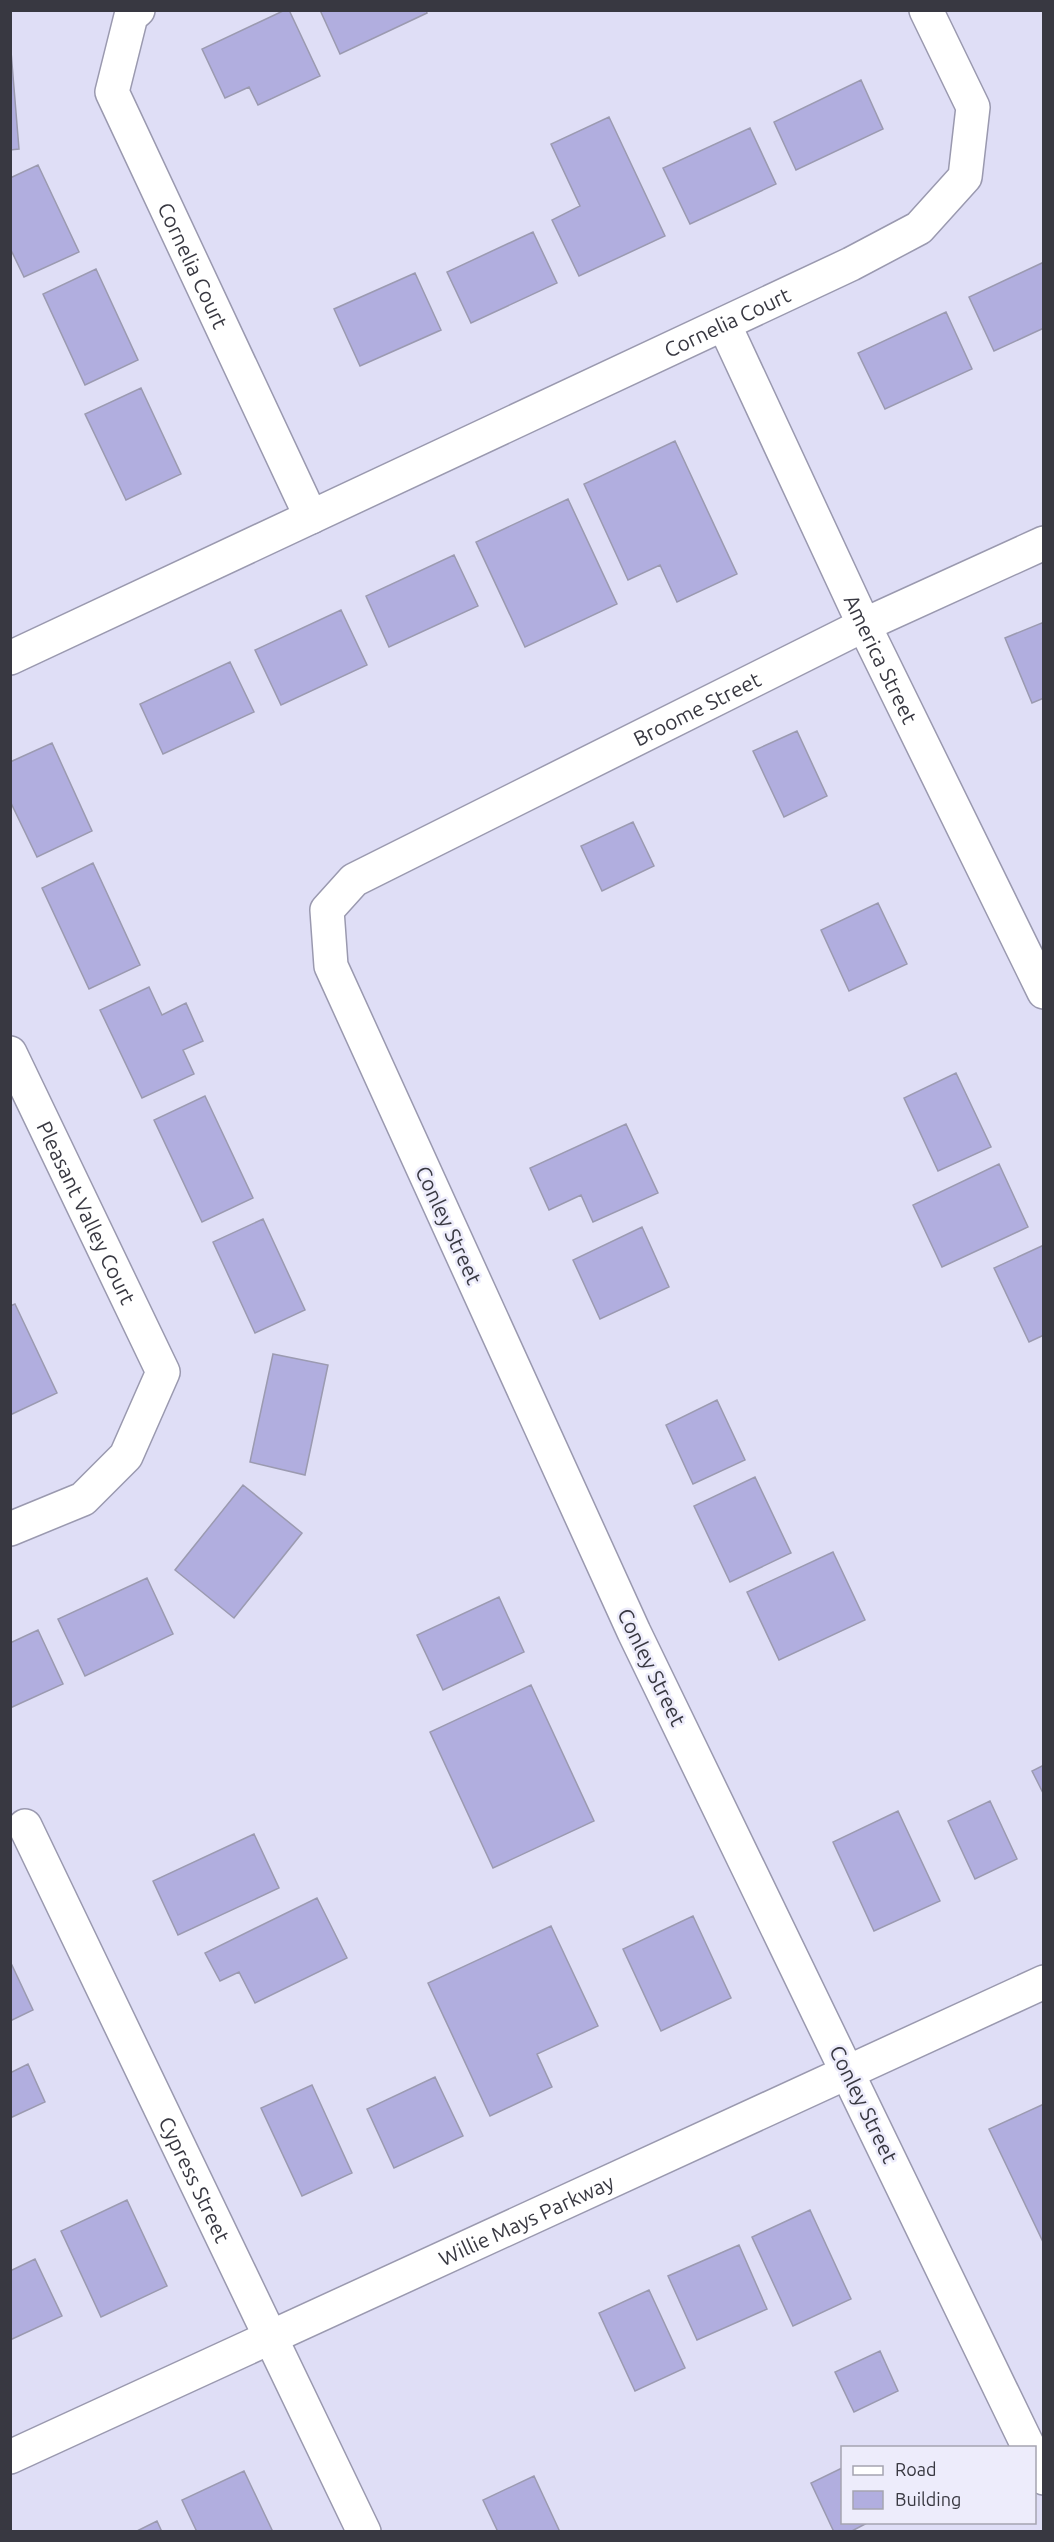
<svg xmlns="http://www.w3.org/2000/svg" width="1054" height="2542" viewBox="0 0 1054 2542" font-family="Ubuntu,sans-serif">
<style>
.building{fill:#b1aedf;stroke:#9b9ab0;stroke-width:1.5}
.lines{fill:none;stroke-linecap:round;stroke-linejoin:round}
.street-casing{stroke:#9a99af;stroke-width:36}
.street{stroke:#fff;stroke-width:33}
.labels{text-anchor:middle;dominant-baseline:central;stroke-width:5;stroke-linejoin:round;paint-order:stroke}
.street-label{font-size:21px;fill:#383841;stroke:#edecfb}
</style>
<rect width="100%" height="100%" fill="#dfdef6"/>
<path class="building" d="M285 10H289L320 76 258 105 249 87 225 98 202 49Z
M320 10H426L427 13 340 54Z
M10 39 19 149 10 150Z
M861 80 883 129 796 170 774 122Z
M609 117 665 236 579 276 552 220 580 206 551 144Z
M750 128 776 184 690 224 663 168Z
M38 165 79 252 24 277 10 248V178Z
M533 232 557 283 471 323 447 272Z
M1044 262V328L994 351 969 297Z
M96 269 138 360 85 385 43 294Z
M415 273 441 330 360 366 334 309Z
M946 312 972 369 885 409 858 353Z
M141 388 181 474 126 500 85 414Z
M675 441 737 574 677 602 660 565 628 580 584 484Z
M568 499 617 604 525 647 476 542Z
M454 555 478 606 389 647 366 596Z
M341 610 367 665 281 705 255 650Z
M1044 622V698L1032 703 1005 638Z
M230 662 254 712 163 754 140 704Z
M797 731 827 796 784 817 753 751Z
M52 743 92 831 37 857 10 801V762Z
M633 822 654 866 602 891 581 846Z
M93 863 140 965 89 989 42 888Z
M878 903 907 964 849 991 821 930Z
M149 987 162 1015 186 1003 203 1041 183 1050 194 1074 142 1098 100 1010Z
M956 1073 991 1147 938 1171 904 1098Z
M205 1096 253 1198 202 1222 154 1120Z
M626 1124 658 1193 593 1222 581 1195 549 1210 530 1168Z
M999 1164 1028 1227 942 1267 913 1205Z
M263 1219 305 1310 255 1333 213 1242Z
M642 1227 669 1287 600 1319 573 1260Z
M1044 1245V1335L1029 1342 994 1268Z
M15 1304 57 1393 10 1415V1306Z
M273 1354 328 1365 305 1475 250 1462Z
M717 1400 745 1460 693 1484 666 1425Z
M755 1477 791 1553 730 1582 694 1506Z
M243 1485 302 1533 234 1618 175 1570Z
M833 1552 865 1620 779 1660 747 1592Z
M147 1578 173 1634 85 1676 58 1619Z
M499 1597 524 1652 443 1690 417 1635Z
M38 1630 63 1684 10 1708V1643Z
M531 1685 594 1821 493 1868 430 1732Z
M1044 1765V1795L1032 1771Z
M990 1801 1017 1859 975 1879 948 1821Z
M898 1811 940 1901 874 1931 833 1842Z
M254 1834 279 1888 178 1935 153 1881Z
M317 1898 347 1958 255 2003 239 1972 220 1981 205 1953Z
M693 1916 731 1998 661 2031 623 1949Z
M551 1926 598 2026 537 2054 552 2087 490 2116 428 1983Z
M10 1961 33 2010 10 2021Z
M28 2064 45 2102 10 2118V2073Z
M435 2077 463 2136 394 2168 367 2109Z
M312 2085 352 2173 302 2196 261 2108Z
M1044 2104V2244L989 2129Z
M127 2200 167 2286 101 2317 61 2231Z
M810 2210 851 2299 793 2326 752 2237Z
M739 2245 767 2309 697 2340 668 2276Z
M35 2259 62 2316 10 2340V2271Z
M649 2290 685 2368 635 2391 599 2313Z
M880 2351 898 2391 854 2412 835 2372Z
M842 2468V2522H869L850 2532H834L811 2483Z
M244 2471 273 2532H197L182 2500Z
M534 2476 560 2532H498L483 2500Z
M157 2521 162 2532H135Z"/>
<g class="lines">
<g class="street-casing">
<g id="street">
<path id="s1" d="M138 10 131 16 112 92 311 517"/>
<path id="s2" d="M724 324 864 625 1044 992"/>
<path id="s3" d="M10 658 851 264 919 228 965 177 973 107 926 10"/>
<path id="s4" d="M10 1053 163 1372 126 1456 83 1499 10 1529"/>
<path id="s5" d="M25 1826 364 2532"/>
<path id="s6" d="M1029 2448 634 1632 331 966 327 910 354 880 864 625 1044 543"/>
<path id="s7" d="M10 2457 1044 1982"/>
<path d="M1034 2459 1044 2478"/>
</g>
</g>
<use href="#street" class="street"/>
</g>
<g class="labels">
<g class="street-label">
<text stroke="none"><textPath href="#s1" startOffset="279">Cornelia Court</textPath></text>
<text stroke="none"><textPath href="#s3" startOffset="792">Cornelia Court</textPath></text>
<text stroke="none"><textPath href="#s2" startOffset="370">America Street</textPath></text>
<text stroke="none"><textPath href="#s6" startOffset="2118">Broome Street</textPath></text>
<text stroke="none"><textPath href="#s4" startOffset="177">Pleasant Valley Court</textPath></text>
<text transform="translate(449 1225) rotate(65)">Conley Street</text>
<text transform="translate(652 1667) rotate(64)">Conley Street</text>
<text transform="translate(864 2104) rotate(64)">Conley Street</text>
<text stroke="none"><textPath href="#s5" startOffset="392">Cypress Street</textPath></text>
<text stroke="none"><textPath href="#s7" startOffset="568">Willie Mays Parkway</textPath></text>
</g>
</g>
<rect width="1054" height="2542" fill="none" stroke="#383841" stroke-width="24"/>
<rect x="841" y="2446" width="195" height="78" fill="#edecfb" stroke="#a5a4b1" stroke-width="1.5"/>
<rect x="853" y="2466" width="30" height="9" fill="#ffffff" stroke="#a5a4b1" stroke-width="1.5"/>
<text x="895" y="2476" font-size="18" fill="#383841">Road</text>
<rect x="853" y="2491" width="30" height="18" fill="#b1aedf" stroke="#a5a4b1" stroke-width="1.5"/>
<text x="895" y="2506" font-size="18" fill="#383841">Building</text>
</svg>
